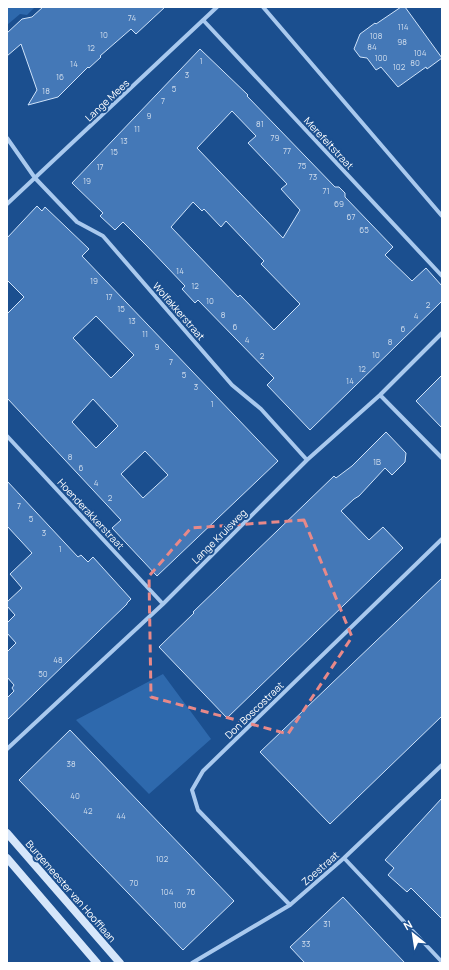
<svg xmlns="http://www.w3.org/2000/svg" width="449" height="970" viewBox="0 0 449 970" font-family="Manrope,sans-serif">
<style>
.green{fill:#2e69ad}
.building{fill:#4478b7;stroke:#cfe3fa;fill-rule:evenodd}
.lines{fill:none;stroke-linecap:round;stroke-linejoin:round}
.minor{stroke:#a9c9ee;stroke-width:4}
.secondary{stroke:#d6e6fa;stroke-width:8}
.marked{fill:none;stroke:#e88989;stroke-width:3;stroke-dasharray:8 5;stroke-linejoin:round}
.labels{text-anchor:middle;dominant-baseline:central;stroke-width:4;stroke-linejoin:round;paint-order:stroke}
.number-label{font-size:8px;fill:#d0dded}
.street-label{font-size:10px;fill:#fff;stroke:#1b4f8f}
</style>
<rect width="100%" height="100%" fill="#1b4f8f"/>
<path class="green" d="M7 7H35L27 15 20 14 7 25Z
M163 674 211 739 149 794 76 720Z"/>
<path class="building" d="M43 7H165L136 34 131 29 100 56 101 57 89 68 88 67 58 97 28 105 37 90 21 44 7 56V33L22 19 32 17Z
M401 7H405L442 58 427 69 426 67 398 87 381 67 376 70 367 58 360 57 354 49 360 34 375 23 376 24Z
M200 49 248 95 247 96 335 187H339L345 193V197L393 247 385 255 412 281 426 268 442 286V301L310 430 267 385 274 378 198 300 195 303 182 289 185 286 147 246 123 222 115 230 100 216 103 213 72 183ZM232 111 256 136 248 143 287 184 281 189 300 210 283 238 197 148ZM193 202 202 211 204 209 221 227 226 221 264 261 261 264 300 304 274 330 240 295 238 297 171 227Z
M37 206 42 211 45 207 89 249 82 256 278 461 157 576 112 528 121 520 7 398V314L24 297 7 280V238ZM96 316 134 355 111 378 73 338ZM93 399 118 426 96 448 72 422ZM145 451 168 475 143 498 121 474Z
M442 375V428L416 401Z
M386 432 406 453 405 462 392 475 385 468 359 496 354 499 341 511 369 540 383 527 403 548 227 718 159 647 194 613 193 612 334 476 336 478 352 466Z
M7 481 78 557 81 555 88 562 93 557 131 599 127 603V604L7 720V698L14 691 12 688 14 685 7 677V652L16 643 7 633V623L15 615 7 606V602L22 588 10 574 32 553 7 526Z
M442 578V716L330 824 260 752Z
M70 730 234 901 183 950 19 780Z
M442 798V919L411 888 407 892 388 875 394 868 385 860Z
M343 897 386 943 405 963H305L290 947Z"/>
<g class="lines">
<path class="minor" d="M263 7 442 216
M203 20 442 276
M7 138 35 178 77 222 103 236 232 385 261 409 307 460
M7 204 217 7
M380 395 442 458
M7 436 163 604
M7 749 163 604 307 460 380 395 442 333
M344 858 442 962
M290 905 198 810 192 790 203 771 442 539
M192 963 290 905 344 858 442 765"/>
<path class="secondary" d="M7 833 120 963
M7 858 97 963"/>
</g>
<path class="marked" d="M304 520 352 637 288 734 151 697 149 576 191 528Z"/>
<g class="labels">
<g class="number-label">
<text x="132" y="17">74</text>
<text x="403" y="26">114</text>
<text x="104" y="34">10</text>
<text x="376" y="35">108</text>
<text x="402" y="41">98</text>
<text x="372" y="46">84</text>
<text x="91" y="47">12</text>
<text x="420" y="52">104</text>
<text x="381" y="57">100</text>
<text x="201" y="60">1</text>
<text x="415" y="62">80</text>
<text x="74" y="63">14</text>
<text x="399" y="66">102</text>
<text x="187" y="74">3</text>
<text x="60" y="76">16</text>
<text x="174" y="88">5</text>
<text x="46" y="90">18</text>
<text x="163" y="100">7</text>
<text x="149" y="115">9</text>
<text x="260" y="123">81</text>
<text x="137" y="128">11</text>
<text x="275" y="137">79</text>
<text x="124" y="140">13</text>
<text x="287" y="150">77</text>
<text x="114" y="151">15</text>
<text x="302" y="165">75</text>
<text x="100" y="166">17</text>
<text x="313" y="176">73</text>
<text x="87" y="180">19</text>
<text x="326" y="190">71</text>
<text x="339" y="203">69</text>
<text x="351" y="216">67</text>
<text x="364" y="229">65</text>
<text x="180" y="270">14</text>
<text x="94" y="280">19</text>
<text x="195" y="285">12</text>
<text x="109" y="296">17</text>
<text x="210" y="300">10</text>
<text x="428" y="304">2</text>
<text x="121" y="308">15</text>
<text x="223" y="314">8</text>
<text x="416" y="315">4</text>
<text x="132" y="320">13</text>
<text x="235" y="326">6</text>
<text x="403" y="328">6</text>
<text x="145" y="333">11</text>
<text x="247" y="339">4</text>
<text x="390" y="341">8</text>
<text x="157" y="346">9</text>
<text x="376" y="354">10</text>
<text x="262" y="355">2</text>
<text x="171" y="361">7</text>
<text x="362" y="368">12</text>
<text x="184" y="374">5</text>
<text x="350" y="380">14</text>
<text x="196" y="386">3</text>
<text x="212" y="403">1</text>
<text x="70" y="456">8</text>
<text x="377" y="461">1B</text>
<text x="81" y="467">6</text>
<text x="96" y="482">4</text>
<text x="110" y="497">2</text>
<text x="19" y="505">7</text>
<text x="31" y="518">5</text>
<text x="44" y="532">3</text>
<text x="60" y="548">1</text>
<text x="58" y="659">48</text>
<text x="43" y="673">50</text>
<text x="71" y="763">38</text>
<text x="75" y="795">40</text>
<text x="88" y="810">42</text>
<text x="121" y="815">44</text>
<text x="162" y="858">102</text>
<text x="134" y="882">70</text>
<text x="167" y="891">104</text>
<text x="191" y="891">76</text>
<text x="180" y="904">106</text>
<text x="327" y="923">31</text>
<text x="306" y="943">33</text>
</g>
<g class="street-label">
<text transform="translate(107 100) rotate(-43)">Lange Mees</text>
<text transform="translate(329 143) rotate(47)">Merefeltstraat</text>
<text transform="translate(179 311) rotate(49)">Wolfakkerstraat</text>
<text transform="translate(91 514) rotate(47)">Hoenderakkerstraat</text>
<text transform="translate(219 536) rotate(-45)">Lange Kruisweg</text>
<text transform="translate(254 710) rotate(-44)">Don Boscostraat</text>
<text transform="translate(320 868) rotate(-41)">Zoestraat</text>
<text transform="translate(71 891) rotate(49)">Burgemeester van Hoofflaan</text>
</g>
</g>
<rect width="449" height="970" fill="none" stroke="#ffffff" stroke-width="16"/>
<g transform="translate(413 934) rotate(330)" stroke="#1b4f8f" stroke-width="3" paint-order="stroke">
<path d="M0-3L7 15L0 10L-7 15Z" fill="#ffffff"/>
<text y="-6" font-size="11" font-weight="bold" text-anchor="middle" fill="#ffffff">N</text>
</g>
</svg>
